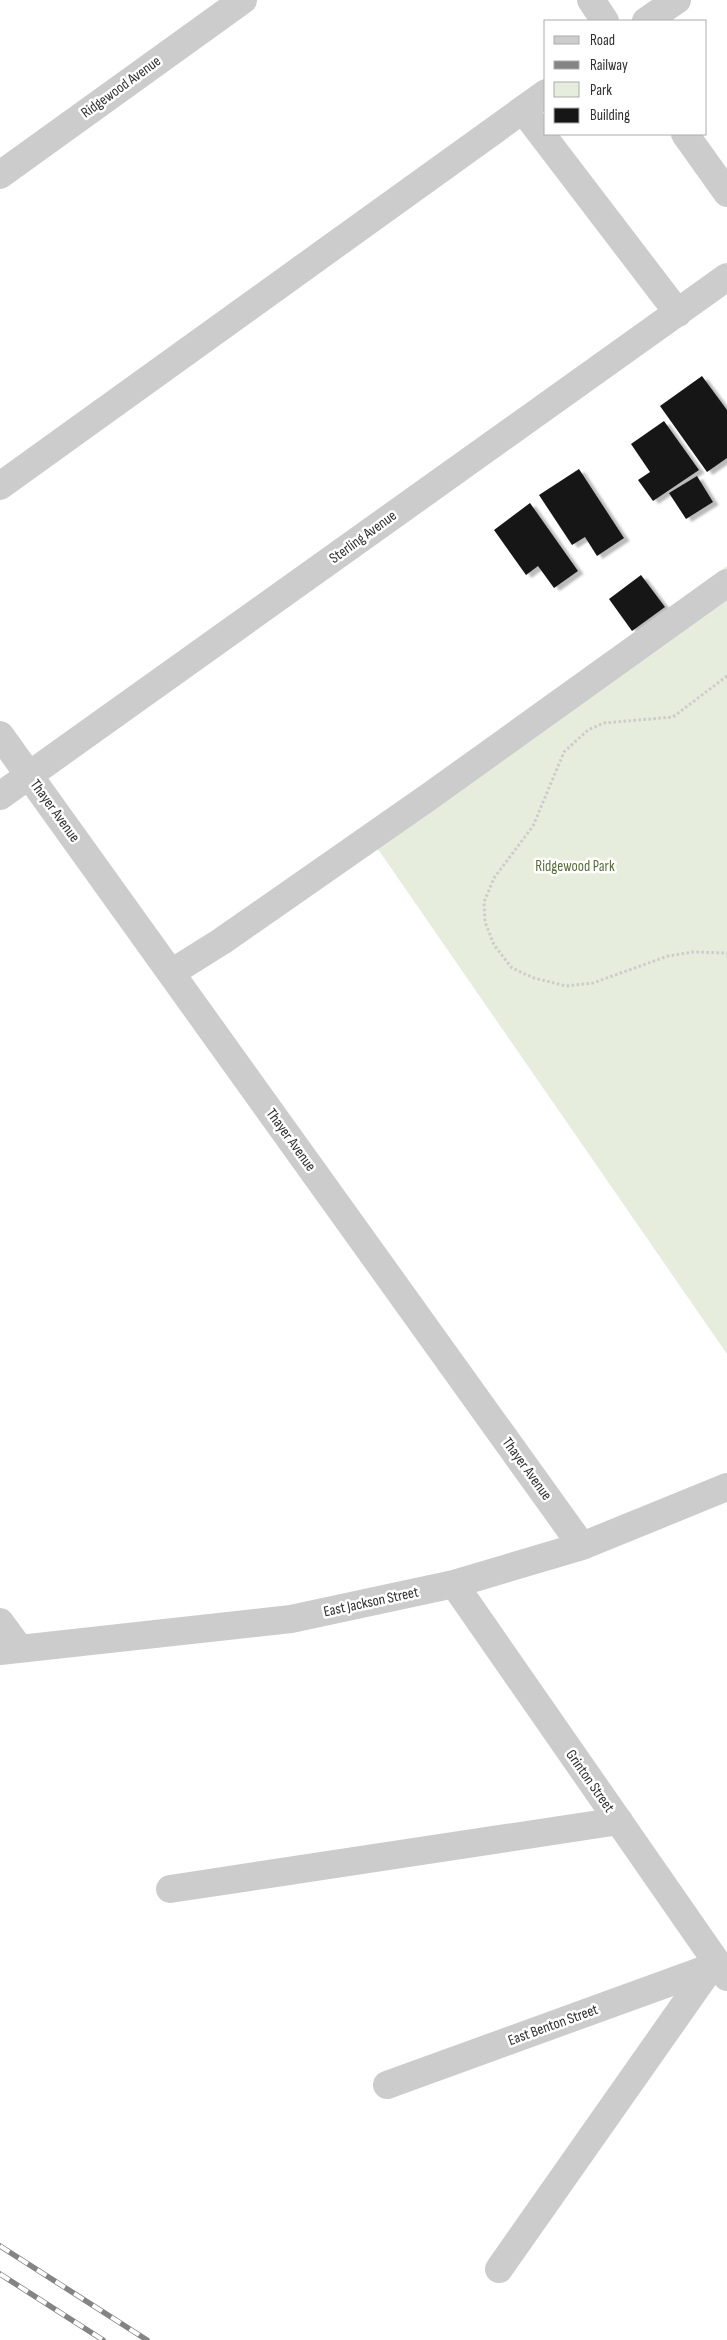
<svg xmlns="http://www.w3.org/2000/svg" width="727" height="2340" viewBox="0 0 727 2340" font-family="'Sofia Sans Condensed',sans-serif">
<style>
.green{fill:#e7eddc}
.building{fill:#161616;filter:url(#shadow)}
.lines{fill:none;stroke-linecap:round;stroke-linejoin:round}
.path{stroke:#ccc;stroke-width:3;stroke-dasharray:2.5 2.5;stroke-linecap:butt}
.minor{stroke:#ccc;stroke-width:28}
.rail-casing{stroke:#848484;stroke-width:5.5}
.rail{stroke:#fff;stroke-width:4;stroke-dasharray:11;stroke-linecap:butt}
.labels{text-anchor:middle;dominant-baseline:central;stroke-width:5;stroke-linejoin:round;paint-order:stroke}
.street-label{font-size:15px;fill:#2f2f2f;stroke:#fff}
.park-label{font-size:15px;fill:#576d3a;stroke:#fff}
</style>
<defs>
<filter id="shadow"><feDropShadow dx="5.5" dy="3" stdDeviation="1" flood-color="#0004"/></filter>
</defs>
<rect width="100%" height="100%" fill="#fff"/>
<path class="green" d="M727 566V1354L364 829Z"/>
<path class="building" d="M702 376 727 410V458L707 472 660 406Z
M664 421 699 470 653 501 638 480 650 472 631 444Z
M579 469 624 538 597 556 585 537 572 545 539 495Z
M697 476 713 502 686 519 669 493Z
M530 503 578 571 554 588 538 566 526 575 494 530Z
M641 575 665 607 632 631 609 599Z"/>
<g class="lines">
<path class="path" d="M727 676 673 717 604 723 588 730 564 752 533 826 494 878 484 902 485 922 494 945 512 968 534 978 566 986 593 983 668 956 693 952 727 953"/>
<path class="minor" d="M591 0 605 21
M646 21 677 0
M523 110 678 313
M685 134 727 193
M0 175 243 0
M0 486 546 93
M0 735 582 1546
M0 796 727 277
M171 973 222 941 430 796 727 583
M454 1584 727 1977
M0 1622 19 1648
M0 1651 291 1619 454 1584 582 1546 727 1487
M170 1889 619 1821
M387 2085 715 1966
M499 2269 711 1967"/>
<g class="rail-casing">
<path id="rail" d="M0 2246 147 2340
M0 2274 103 2340"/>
</g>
<use href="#rail" class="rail"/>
</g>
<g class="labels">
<g class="street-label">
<text transform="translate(121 87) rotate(-36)">Ridgewood Avenue</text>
<text transform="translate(363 537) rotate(-36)">Sterling Avenue</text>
<text transform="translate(55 811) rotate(54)">Thayer Avenue</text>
<text transform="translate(291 1140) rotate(54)">Thayer Avenue</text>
<text transform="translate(527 1469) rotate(54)">Thayer Avenue</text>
<text transform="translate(371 1602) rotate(-12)">East Jackson Street</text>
<text transform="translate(590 1781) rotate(55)">Grinton Street</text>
<text transform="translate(553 2025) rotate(-20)">East Benton Street</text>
</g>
<g class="park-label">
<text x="575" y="866">Ridgewood Park</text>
</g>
</g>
<rect x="544" y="20" width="162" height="115" fill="#ffffff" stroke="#acacac"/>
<rect x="554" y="36" width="25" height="8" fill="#cccccc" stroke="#acacac"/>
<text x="590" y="45" font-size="15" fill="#2f2f2f">Road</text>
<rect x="554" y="61" width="25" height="8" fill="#848484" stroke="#acacac"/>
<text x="590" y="70" font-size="15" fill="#2f2f2f">Railway</text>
<rect x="554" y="82" width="25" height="15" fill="#e7eddc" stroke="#acacac"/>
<text x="590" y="95" font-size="15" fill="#2f2f2f">Park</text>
<rect x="554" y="108" width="25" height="15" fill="#161616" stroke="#acacac"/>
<text x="590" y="120" font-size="15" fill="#2f2f2f">Building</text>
</svg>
